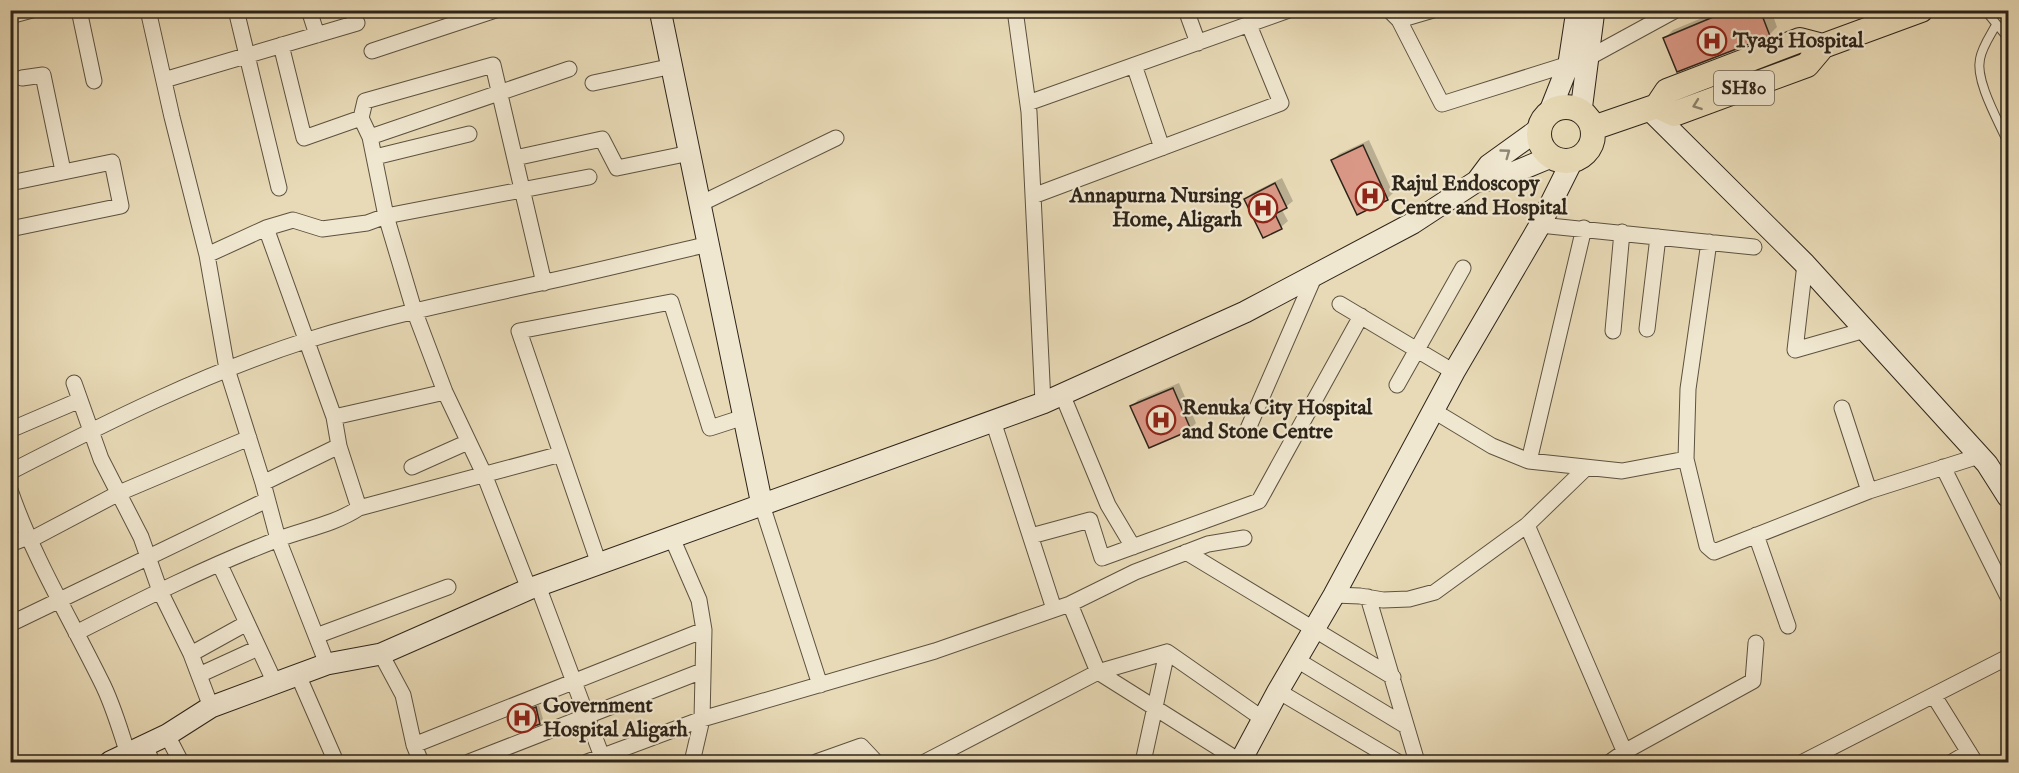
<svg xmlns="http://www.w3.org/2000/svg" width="2019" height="773" viewBox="0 0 2019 773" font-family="'IM FELL English',serif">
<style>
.shadow{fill:#0003}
.building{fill:#d99885;stroke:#2d2419;stroke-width:1.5}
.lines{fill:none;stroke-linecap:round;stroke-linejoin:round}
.lane-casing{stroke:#5c5240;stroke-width:10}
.street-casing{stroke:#5c5240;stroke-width:17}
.secondary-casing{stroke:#2d2419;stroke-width:23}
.primary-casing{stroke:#2d2419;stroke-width:26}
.lane{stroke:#f0e7d0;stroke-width:8}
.street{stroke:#f0e7d0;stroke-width:15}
.secondary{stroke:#f0e7d0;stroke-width:21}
.primary{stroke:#e8dab6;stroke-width:24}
.oneway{stroke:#8a7f68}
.oneway2{stroke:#8e8674}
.labels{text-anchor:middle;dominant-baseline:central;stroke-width:4.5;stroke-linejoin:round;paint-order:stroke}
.shield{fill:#f0e7d0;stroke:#685e50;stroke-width:1.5}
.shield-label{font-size:20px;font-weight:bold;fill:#2d2419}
.poi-label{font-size:21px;font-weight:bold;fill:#2d2419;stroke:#f0e7d0;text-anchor:start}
</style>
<rect width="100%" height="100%" fill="#e8dab6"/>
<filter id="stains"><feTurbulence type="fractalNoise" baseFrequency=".00333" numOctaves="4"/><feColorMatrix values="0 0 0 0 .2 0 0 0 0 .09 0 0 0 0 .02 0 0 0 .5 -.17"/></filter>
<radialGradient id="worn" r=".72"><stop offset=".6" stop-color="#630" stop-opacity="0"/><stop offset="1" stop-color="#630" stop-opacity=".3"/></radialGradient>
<path class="shadow" d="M1721 10H1771L1777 27 1769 35 1665 38 1673 30Z
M1369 140 1393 193 1387 199 1333 160 1339 154Z
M1282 178 1293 201 1282 210 1288 221 1281 227 1264 236 1246 199 1252 193Z
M1179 383 1196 423 1190 429 1132 406 1138 400Z
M539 705 543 719 540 722 516 716 520 712Z"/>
<path class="building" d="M1730 10H1760L1770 36 1677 72 1663 38Z
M1363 145 1388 200 1357 215 1331 160Z
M1275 183 1287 208 1275 214 1282 229 1263 238 1244 199Z
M1173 388 1191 430 1149 448 1130 406Z
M536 707 540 724 519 732 514 716Z"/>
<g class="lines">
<g class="lane-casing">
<path id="lane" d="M1985 10 2008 38
M1996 25C1990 36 1982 47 1980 59 1975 81 1999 122 2008 143"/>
</g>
<g class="street-casing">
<path id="street" d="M79 10 94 81
M148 10 172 117 207 255 227 369 263 483 278 539 327 664
M236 10 279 188
M309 10 317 35
M1015 10 1029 112 1043 403
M1186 10 1198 43
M1389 10 1399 20 1433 10
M10 16 32 10
M1399 20 1442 104 1588 58 1676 10
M281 45 304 138 361 118
M372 51 496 10
M1134 65 1162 148
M22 78 43 75 63 171
M164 80 357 23 351 11 354 10
M593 83 673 66
M1028 103 1289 10
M370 137 569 69
M375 157 469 134
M515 158 602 139 617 168 690 153
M10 183 112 162 121 206 10 229
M1033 196 1281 103 1249 25
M700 204 836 138
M1540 225 1754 247
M266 228 334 417 339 446 359 508 561 454
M1709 242 1688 389 1686 459 1707 546 1714 552 1869 491
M207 255 266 228 293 220 322 229 367 223 386 216 589 177
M1805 264 1795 350 1865 330
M1340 304 1454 372
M1647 329 1658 237
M1613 331 1622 232
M74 383 101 459 141 537 160 591 191 654 211 707
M1397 385 1463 268
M1062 394 1108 505 1133 547
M1842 408 1869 491 1979 456
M1434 411 1492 446 1529 461 1622 471 1686 459
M334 417 445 392
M993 421 1054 609
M10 430 80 400
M1247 431 1315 275
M1529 461 1584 228
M412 467 468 442
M1943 467 2008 597
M10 472C107 422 205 373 308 340 385 316 463 300 541 283 597 271 653 257 709 244
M263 483 339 446
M10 490C33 557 70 618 101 681 113 704 120 730 128 754
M762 505 820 685
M1527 525 1586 468
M1756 535 1788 626
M1031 536 1090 520 1102 558 1259 501 1361 316
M672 538 699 600 704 630 702 719 692 762
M30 540 119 493 249 438
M10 544 28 537
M1186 552 1393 677
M599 564 519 331 671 302 710 428 744 417
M220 565 275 683
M538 586 604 762
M529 589 484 474 445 392 414 310 386 216 370 137 361 118 365 101 493 65 544 283
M1334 595 1360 596 1383 600 1409 599 1435 592 1527 525 1629 762
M1368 597 1417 762
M1070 604 1098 672 1241 762
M10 624 267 500
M76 633C141 600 210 565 279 539 306 529 335 524 359 508
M316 636 448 587
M191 654 247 623
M381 654 403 695 414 745 421 762
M1297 660 1406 726
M199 675 258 648
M298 675 336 762
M1278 691 1398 762
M1934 696 1975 762
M167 735 181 762
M145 745 152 762
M414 745 704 630
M469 762 702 671
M587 762 702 719 935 651 1070 604 1135 572 1208 544 1244 538
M816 762 861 746 876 762
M925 762 1098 672 1167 652
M1143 762 1167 652 1263 719
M1610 762 1624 752 1753 681 1756 643
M1803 762 2008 657
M1952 762 1969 752"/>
</g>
<g class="secondary-casing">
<path id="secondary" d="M660 10 762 505
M1649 109 1805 264 1987 464 2008 497
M1550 111 1569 63 1577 10
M1581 111 1594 10
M1477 181 1498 179 1551 157
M110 762 167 735 211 707 327 664 381 654 529 589 1043 403 1245 312 1413 223 1477 181 1489 165 1539 129
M1240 762 1278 691 1334 595 1454 372 1540 225 1572 161"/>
</g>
<g class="primary-casing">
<path id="primary" d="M1657 106 1674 114 1807 65 1823 46 1921 10
M1539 134a27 27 0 1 1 54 0a27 27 0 1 1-54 0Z
M1593 128 1657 106 1667 91 1800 40 1823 46"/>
</g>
<use href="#lane" class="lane"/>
<use href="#street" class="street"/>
<use href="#secondary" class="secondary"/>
<use href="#primary" class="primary"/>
</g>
<defs><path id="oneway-chevron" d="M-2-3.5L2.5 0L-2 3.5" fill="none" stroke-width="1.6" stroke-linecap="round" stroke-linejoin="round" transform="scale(1.5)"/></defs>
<use class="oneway" href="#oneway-chevron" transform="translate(1697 105) rotate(160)"/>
<use class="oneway2" href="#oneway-chevron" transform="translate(1506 153) rotate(-36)"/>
<defs>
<g id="hospital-ring" transform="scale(1.5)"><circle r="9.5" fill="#f0e7d0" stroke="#8f2418" stroke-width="1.5"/><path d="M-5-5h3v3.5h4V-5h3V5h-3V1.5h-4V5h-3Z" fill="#8f2418"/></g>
</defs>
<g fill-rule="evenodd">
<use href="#hospital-ring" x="1712" y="41"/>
<use href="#hospital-ring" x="1370" y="196"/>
<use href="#hospital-ring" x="1263" y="208"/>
<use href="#hospital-ring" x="1161" y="420"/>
<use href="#hospital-ring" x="522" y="718"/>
</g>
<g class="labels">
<rect class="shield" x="1714" y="71" width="60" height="34" rx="4.5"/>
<g class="shield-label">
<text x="1744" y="88">SH80</text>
</g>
<g class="poi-label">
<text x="1733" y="41">Tyagi Hospital</text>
<text x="1391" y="184">Rajul Endoscopy<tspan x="1391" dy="24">Centre and Hospital</tspan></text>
<text x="1242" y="196" text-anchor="end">Annapurna Nursing<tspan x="1242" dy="24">Home, Aligarh</tspan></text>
<text x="1182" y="408">Renuka City Hospital<tspan x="1182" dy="24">and Stone Centre</tspan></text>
<text x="543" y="706">Government<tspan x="543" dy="24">Hospital Aligarh</tspan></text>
</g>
</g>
<rect width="2019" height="773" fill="none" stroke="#e8dab6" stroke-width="36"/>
<rect x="12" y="12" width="1995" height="749" fill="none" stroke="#2d2419" stroke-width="3"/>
<rect x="18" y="18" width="1983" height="737" fill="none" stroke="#2d2419" stroke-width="1.5"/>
<rect width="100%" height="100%" filter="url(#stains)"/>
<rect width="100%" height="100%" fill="url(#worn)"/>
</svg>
